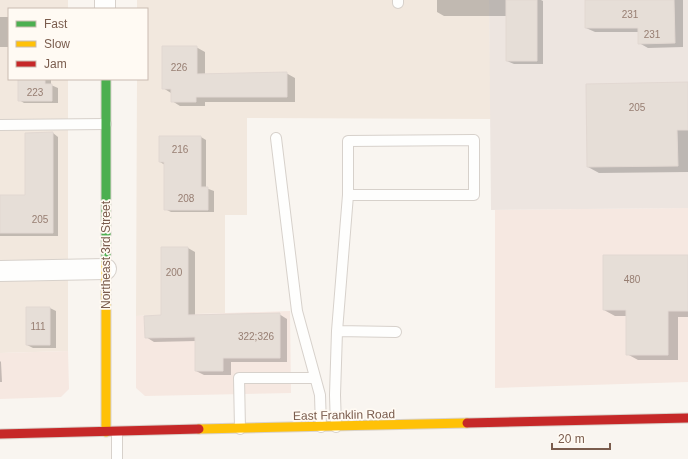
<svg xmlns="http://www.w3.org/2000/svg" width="688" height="459" viewBox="0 0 688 459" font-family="Helvetica,sans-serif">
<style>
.residential{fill:#f2e8de}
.commercial{fill:#f6e8e1}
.industrial{fill:#ede5e0}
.shadow{fill:#0003}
.building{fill:#e6ded7;stroke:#e2d8d2}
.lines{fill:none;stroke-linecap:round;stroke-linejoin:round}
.lane-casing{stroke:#d7d1cb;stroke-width:12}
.street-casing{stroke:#d7d1cb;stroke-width:22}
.fast-casing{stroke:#d9d2cb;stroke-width:11}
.slow-casing{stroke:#d9d2cb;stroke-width:11}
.jam-casing{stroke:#d9d2cb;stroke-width:11}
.lane{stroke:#fefefd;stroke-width:10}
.street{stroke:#fefefd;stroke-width:20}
.fast{stroke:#4caf50;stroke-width:9}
.slow{stroke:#ffc107;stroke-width:9}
.jam{stroke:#c62828;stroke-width:9}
.labels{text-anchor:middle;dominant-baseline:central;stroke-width:3.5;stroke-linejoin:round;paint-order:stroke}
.number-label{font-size:10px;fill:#977e72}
.street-label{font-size:12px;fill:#7a5c4d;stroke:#fffaf3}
</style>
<rect width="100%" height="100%" fill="#f9f5f0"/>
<path class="residential" d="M0 0H68V9H9V79H68V351L0 353Z
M137 0H489L491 119 247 118V215H225V313L136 316 137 79H147V9H137Z"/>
<path class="commercial" d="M688 208V382L495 388V210Z
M290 311 291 393 145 396 136 388V316Z
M68 351 69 389 61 397 0 399V353Z"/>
<path class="industrial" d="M489 0H688V208L491 210Z"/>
<path class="shadow" d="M437 0H541L543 1V64H514L507 61V16H444L437 12Z
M586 0H683V47L648 48 639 43V32H595L586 28Z
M28 8H53L54 9H28Z
M0 17H9V47H0Z
M196 47 205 52V75L286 73 295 78V102H205V106H180L172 101 171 93 163 88Z
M19 79H51V85L58 88V103H24L19 100Z
M688 83V172L599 173 588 167Z
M53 133 58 137V236H0V196H26Z
M201 137 206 140V188L214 191V212H171L165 209V165L160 162Z
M188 248 195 252V316L279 314 287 319V362H231V375H204L196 371V341L154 342 146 337 162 316Z
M688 256V317H678V360H638L627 354V316H615L604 310Z
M27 308H50L56 311V348H33L27 345Z
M0 361 1 362 2 382H0Z"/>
<path class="building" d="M506 0H537V61H506Z
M585 0H674L675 43 638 44V28H585Z
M162 46H197V74L287 72V97H196V102H171V89H162Z
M18 79H45V84H52V101H18Z
M688 82V130H677L678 166 587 167 586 84Z
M53 132V233H0V195H25V133Z
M159 136H201V187H208V210H164V162H159Z
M161 247H188V315L280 313V358H223V371H195V337L145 338 144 316 161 315Z
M603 255H688V311H668V355H626V310H603Z
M26 307H50V345H26Z"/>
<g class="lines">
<g class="lane-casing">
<path id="lane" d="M398 0V3
M0 125 106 124
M276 138 297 311 320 395 321 427
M337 331 396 332
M336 427 335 395 337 331 348 195V141L474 140V195H348
M240 429 239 378H315
M117 432V459"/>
</g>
<g class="street-casing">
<path id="street" d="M105 0V9
M0 271 106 269"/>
</g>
<g class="fast-casing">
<path id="fast" d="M106 79V263"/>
</g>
<g class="slow-casing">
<path id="slow" d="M106 263V432
M199 429 467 423"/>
</g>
<g class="jam-casing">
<path id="jam" d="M467 423 688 418
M0 434 199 429"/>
</g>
<use href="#lane" class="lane"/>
<use href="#street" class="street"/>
<use href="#fast" class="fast"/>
<use href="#slow" class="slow"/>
<use href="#jam" class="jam"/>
</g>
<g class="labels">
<g class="number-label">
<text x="630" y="14">231</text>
<text x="652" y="34">231</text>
<text x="179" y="67">226</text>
<text x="35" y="92">223</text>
<text x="637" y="107">205</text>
<text x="180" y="149">216</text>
<text x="186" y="198">208</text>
<text x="40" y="219">205</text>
<text x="174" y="272">200</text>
<text x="632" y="279">480</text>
<text x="38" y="326">111</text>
<text x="256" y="336">322;326</text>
</g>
<g class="street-label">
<text transform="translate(106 255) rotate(-90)">Northeast 3rd Street</text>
<text transform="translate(344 415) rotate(-1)">East Franklin Road</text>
</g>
</g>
<rect x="8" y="8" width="140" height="72" fill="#fffaf3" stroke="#cabbb1"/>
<rect x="16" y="21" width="20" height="6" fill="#4caf50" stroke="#cabbb1"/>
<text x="44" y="28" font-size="12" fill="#7a5c4d">Fast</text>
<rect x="16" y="41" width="20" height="6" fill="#ffc107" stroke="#cabbb1"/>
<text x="44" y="48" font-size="12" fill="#7a5c4d">Slow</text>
<rect x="16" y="61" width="20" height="6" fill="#c62828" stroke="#cabbb1"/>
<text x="44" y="68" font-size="12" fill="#7a5c4d">Jam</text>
<path d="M552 443v6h58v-6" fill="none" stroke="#7a5c4d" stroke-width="2"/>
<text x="558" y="443" font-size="12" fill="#7a5c4d" stroke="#fffaf3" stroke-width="3" paint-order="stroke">20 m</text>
</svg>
